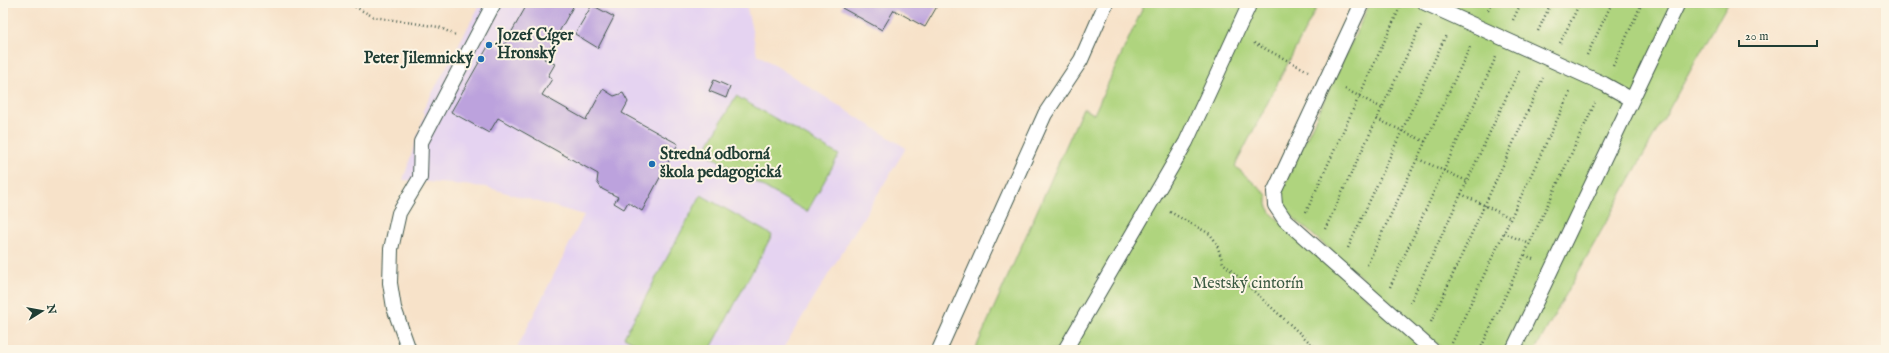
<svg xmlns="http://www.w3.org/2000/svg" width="1889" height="353" viewBox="0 0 1889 353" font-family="'IM FELL English',serif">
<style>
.built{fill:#e5d3f1}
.green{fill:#afd47e;stroke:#678859}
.building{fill:#bca2dd}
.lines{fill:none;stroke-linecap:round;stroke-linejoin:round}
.service-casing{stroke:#3f564a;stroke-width:16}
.path{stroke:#3f564a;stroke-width:2.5;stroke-dasharray:1 3;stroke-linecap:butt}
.service{stroke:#fff;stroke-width:14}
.poi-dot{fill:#1f6fb2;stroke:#fcf5e5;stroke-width:1.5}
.labels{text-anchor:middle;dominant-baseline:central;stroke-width:4;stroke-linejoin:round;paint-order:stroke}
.poi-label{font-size:16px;font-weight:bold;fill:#1f3d34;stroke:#fcf5e5;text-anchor:start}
.park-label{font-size:16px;fill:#3c5b43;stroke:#fcf5e5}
</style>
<rect width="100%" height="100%" fill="#fcf5e5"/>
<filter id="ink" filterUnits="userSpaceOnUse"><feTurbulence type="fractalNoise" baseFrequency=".025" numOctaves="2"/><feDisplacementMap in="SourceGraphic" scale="8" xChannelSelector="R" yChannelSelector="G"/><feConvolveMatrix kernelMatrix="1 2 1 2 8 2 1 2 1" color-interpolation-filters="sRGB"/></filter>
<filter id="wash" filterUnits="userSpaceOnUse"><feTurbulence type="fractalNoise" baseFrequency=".012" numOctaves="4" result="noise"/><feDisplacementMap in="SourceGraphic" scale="16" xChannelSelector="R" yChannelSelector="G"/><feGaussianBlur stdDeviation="0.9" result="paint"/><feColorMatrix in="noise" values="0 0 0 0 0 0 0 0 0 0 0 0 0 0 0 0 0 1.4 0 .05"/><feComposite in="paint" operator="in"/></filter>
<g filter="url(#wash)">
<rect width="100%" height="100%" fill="#f7e2c9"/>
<path class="built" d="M481 3H746L757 54 906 148 782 350H516L584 215 486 187 403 180 425 114 422 112Z"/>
<path class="green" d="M1145 3H1319L1235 166 1267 195V205L1272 214 1426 350H975L1083 108 1094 114Z
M1370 3H1728L1535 350H1444L1287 212 1282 198 1283 188Z
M736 96 839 155 807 212 704 152Z
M701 195 772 235 710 350H648L624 337Z"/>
<g id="blocks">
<path class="building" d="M528 3H575L544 59 555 64 548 76 552 79 542 95 586 120 603 89 614 96 623 93 628 102 622 113 678 144 642 211 628 202 624 209 614 203 618 197 602 189 597 182 598 174 498 118 489 133 451 112 490 43 502 49Z
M844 3H939L925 27 894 10 882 30 842 8Z
M592 5 614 17 598 48 575 34Z
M714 80 730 87 726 98 709 91Z"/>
</g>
</g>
<g filter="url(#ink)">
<use href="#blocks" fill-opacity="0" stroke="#3f564a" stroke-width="1"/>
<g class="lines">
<g class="service-casing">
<path id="service" d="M1362 3 1274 192 1275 205 1285 220 1432 350
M1425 3 1604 84 1631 99
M409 350 394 308 390 283 391 249 399 213 420 178 421 142 494 3
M939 350 1045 114 1081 60 1106 3
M1065 350 1186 142 1250 3
M1513 350 1678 3"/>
</g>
<path class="path" d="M348 3 374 17 439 27 455 35
M1488 10 1491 3
M1513 20 1521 3
M1538 31 1551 3
M1254 43 1308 71
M1560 43 1580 3
M1587 55 1612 3
M1613 66 1642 3
M1345 89 1382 108
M1377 119 1426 142
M1418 159 1467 181
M1461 194 1511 218
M1170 212 1210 234 1216 242 1223 263 1318 350
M1306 212 1402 3
M1325 229 1422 23
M1504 233 1530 244
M1348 248 1446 35
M1525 255 1533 259
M1367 265 1471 45
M1390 287 1496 57
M1410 303 1520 68
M1431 322 1543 78
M1452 343 1571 90
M1480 350 1595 103"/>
<use href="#service" class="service"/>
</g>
</g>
<g class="poi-dot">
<circle cx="489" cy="45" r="4"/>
<circle cx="481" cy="59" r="4"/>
<circle cx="652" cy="164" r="4"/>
</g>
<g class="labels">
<g class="poi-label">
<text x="497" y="36">Jozef Cíger<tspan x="497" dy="18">Hronský</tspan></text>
<text x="473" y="59" text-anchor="end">Peter Jilemnický</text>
<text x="660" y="155">Stredná odborná<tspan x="660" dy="18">škola pedagogická</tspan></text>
</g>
<g class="park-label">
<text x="1248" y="284">Mestský cintorín</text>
</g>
</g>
<rect width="1889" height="353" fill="none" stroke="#fcf5e5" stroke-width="16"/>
<g transform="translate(42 311) rotate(79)" stroke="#fcf5e5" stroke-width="3" paint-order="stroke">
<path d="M0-3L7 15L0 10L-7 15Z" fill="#1f3d34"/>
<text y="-6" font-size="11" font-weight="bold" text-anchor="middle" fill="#1f3d34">N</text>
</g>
<path d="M1739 40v6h78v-6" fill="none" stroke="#1f3d34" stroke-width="2"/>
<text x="1745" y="40" font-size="12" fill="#1f3d34" stroke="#fcf5e5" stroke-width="3" paint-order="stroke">20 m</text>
</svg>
